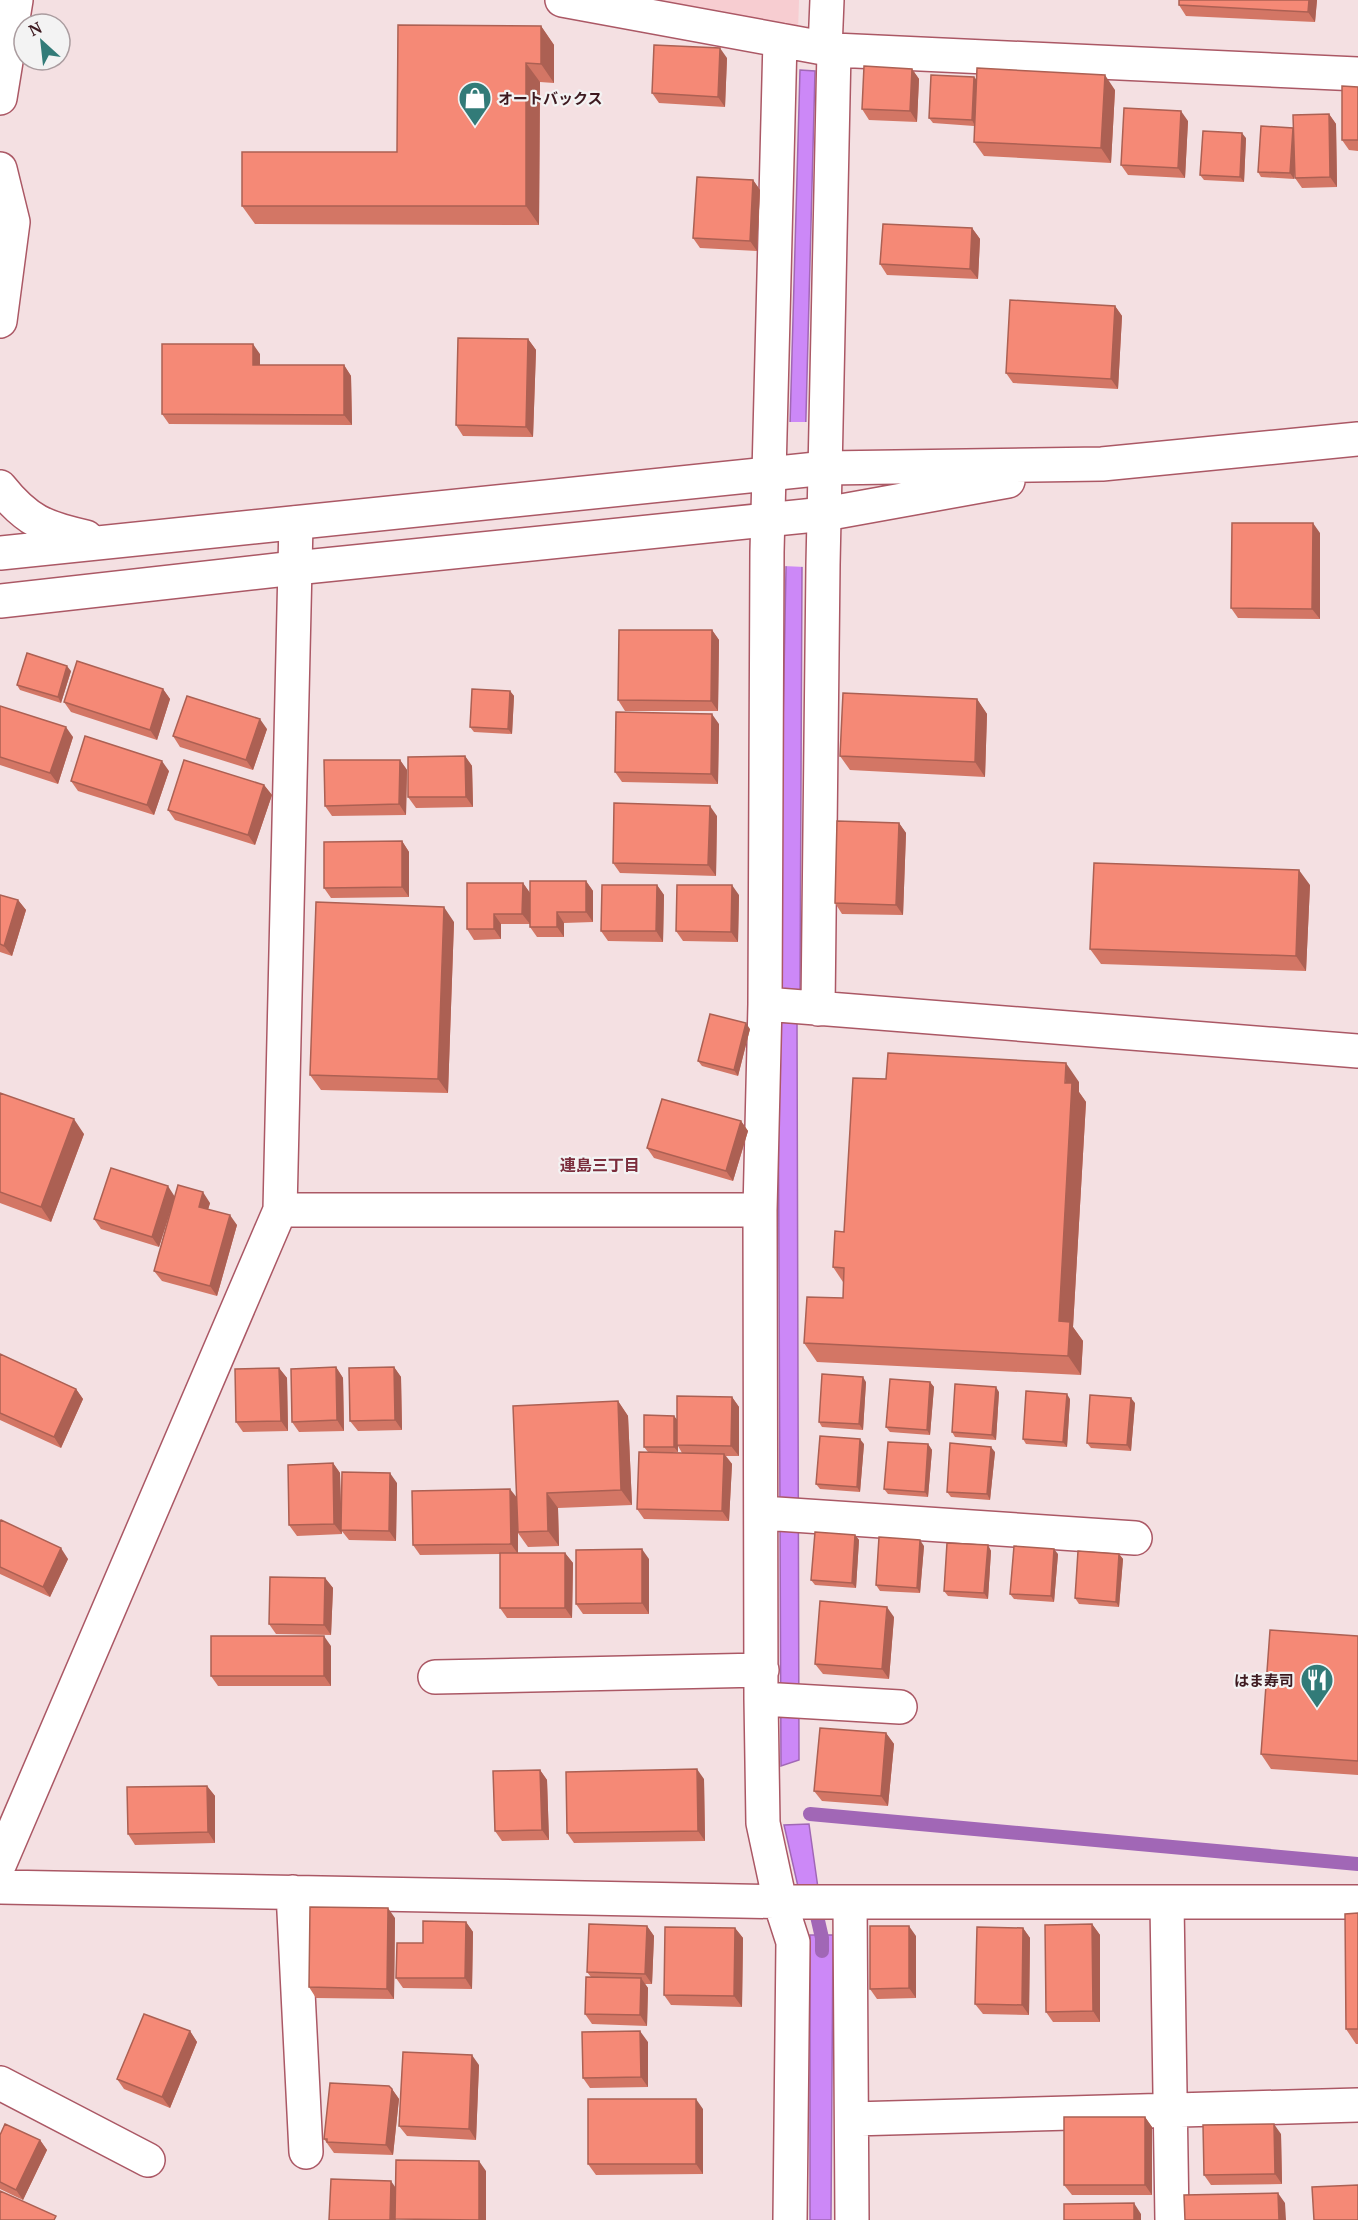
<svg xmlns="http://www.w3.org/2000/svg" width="1358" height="2220" viewBox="0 0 1358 2220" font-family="'PT Serif','Noto Sans JP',serif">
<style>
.built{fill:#f7cdd1}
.water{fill:#cc88f7;stroke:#a167b6;stroke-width:1.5}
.pier{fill:#f4e0e2}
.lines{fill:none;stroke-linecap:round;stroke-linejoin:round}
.stream{stroke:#a167b6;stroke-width:14}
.street-casing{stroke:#ab5865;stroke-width:36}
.secondary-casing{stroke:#ab5865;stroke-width:36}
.street{stroke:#fff;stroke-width:33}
.secondary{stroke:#fff;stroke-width:33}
.wall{fill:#d37665}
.shaded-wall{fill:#ac6053}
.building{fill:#f58976;stroke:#ac6053;stroke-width:1.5}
.labels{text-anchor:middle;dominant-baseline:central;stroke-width:4.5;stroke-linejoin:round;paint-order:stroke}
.poi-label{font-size:15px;font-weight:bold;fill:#3d1a20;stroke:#f3f3f3;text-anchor:start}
.neighbourhood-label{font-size:16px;font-weight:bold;fill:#7b2d3c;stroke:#f3f3f3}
</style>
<rect width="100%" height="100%" fill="#f4e0e2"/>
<path class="built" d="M625 0H799L798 33Z"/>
<path class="water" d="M800 70 815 71 802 568 800 990 778 989 786 568Z
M797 1021 799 1760 781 1766 778 1022Z
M809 1824 818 1888 799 1891 784 1825Z
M810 1935H833L831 2220H810Z"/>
<path class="pier" d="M787 422H808L805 567 783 566Z"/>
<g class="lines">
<path class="stream" d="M810 1814 1358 1864
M814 1903 822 1938V1951"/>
<g class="street-casing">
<path id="street" d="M562 0 834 50 1358 74
M780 40 767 552 765 1004 760 1210 761 1699 763 1823 780 1902 793 1942 790 2220
M825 49 827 0
M765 1004 1358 1051
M818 1009 823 565 834 50
M280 1210H760
M762 1513 1135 1538
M435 1677 762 1670
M761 1699 900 1707
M0 1863 280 1210 296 523
M0 1887 797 1902H1358
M293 1892 306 2152
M850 1902 852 2220
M1167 1904 1172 2220
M0 2083 148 2160
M852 2119 1358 2105"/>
</g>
<g class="secondary-casing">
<path id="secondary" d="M0 98 16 0
M0 169 13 222 0 321
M0 487C27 521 45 528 86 537
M0 553 826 468 1102 464 1358 439
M0 601 295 568 825 514 1008 481"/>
</g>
<use href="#street" class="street"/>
<use href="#secondary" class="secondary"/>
</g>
<path class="wall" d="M1179 0H1317L1315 22 1186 16 1179 5Z
M541 26 554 45V83L540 82 539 225 255 224 242 206 397 152Z
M727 58 725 107 659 103 652 93Z
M912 69 919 79 917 122 869 120 862 109Z
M974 77 977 80 1115 90 1111 163 984 156 974 142V126L933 123 929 118Z
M1358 87V151L1349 150 1342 140Z
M1329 114 1336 124 1337 187 1302 188 1295 178 1294 167V179L1261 177 1258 172 1293 128Z
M1188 121 1185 178 1128 175 1121 165Z
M1246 138 1244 182 1204 180 1200 175Z
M753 180 760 190 757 251 700 248 693 238Z
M972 228 980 239 978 279 887 275 880 264Z
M1115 306 1122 316 1118 389 1013 383 1006 373Z
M528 339 536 350 533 437 463 436 456 425Z
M260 354V365H344L351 376 352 425 169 424 162 414Z
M1320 533V619L1238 618 1231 608Z
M712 630 719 640 718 711H625L618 700Z
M71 671 61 703 20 690 17 685Z
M163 689 170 699 157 740 71 712 64 702Z
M510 691 514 696 512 734 474 732 470 727Z
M977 699 987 714 985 777 850 770 840 756Z
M0 706 73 737 58 784 0 765Z
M719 724 718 784 622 782 615 772Z
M267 729 253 770 180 747 173 736Z
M465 756 472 766 473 807 416 808 408 797Z
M400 760 407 770 406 815 332 816 325 806Z
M169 771 154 815 78 791 71 781Z
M264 785 272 795 255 845 175 820 168 810Z
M717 816 716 876 620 873 613 863Z
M899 823 906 833 903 915 842 914 835 903Z
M402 841 409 852V897L331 898 324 888Z
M586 881 593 891V922L564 923V937H537L530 927V924H501V939L474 940 467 929 523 883 530 893Z
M657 885 664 895 663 942 608 941 601 931Z
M1310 885 1306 971 1101 964 1090 949Z
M0 895 18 900 26 910 12 956 0 952Z
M739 895 738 942 683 941 676 931Z
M454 922 448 1093 321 1090 310 1075Z
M750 1029 738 1076 702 1066 698 1061Z
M886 1079 1079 1082V1092L1086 1102 1073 1327 1083 1341 1081 1375 817 1362 804 1343 843 1298V1282L833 1267 844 1232Z
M0 1093 84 1134 51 1222 0 1203Z
M741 1121 748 1131 733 1181 654 1158 647 1148Z
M175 1196 210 1203 208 1209 237 1225 217 1296 162 1281 154 1271 173 1203 159 1247 101 1229 94 1219Z
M0 1354 76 1389 83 1399 61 1448 0 1420Z
M336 1367 343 1378 344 1431 299 1432 292 1422Z
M394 1367 401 1377 402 1430 358 1431 350 1421Z
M279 1368 287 1378 288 1431 243 1432 236 1422Z
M866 1382 863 1430 822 1427 819 1422Z
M930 1382 934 1387 930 1435 890 1432 886 1427Z
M999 1392 996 1440 955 1437 952 1432Z
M732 1397 739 1407V1456H726L732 1464 729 1521 644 1519 637 1509 682 1453 678 1446V1452H648L644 1447 674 1416 677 1420Z
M1070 1399 1067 1447 1026 1444 1023 1439Z
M618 1401 628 1416 632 1505 558 1508 559 1546 528 1547 518 1533V1553H565L573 1563 572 1618H507L500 1608V1554L420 1555 413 1545 516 1498Z
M1135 1403 1131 1451 1091 1448 1087 1443Z
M864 1444 860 1492 820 1489 816 1484Z
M928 1444 932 1450 928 1497 888 1494 884 1489Z
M995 1452 990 1500 951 1497 947 1492Z
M333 1463 340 1473 341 1528 397 1483 396 1541 349 1540 341 1530 342 1534 297 1536 289 1525Z
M0 1522 68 1559 50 1597 0 1574Z
M855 1535 859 1540 856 1588 815 1585 811 1580Z
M988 1545 991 1551 988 1599 948 1596 944 1591Z
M924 1546 920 1593 880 1591 876 1585Z
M1058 1554 1054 1602 1014 1599 1010 1594Z
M1119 1554 1123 1559 1119 1607 1079 1604 1075 1598Z
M649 1559V1614H583L576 1604Z
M325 1578 333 1588 331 1635 276 1634 269 1624Z
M894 1617 889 1679 823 1674 815 1664Z
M1358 1636V1775L1271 1769 1261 1754Z
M331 1646V1686H218L211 1676Z
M886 1733 894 1744 888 1806 822 1801 814 1791Z
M540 1770 547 1780 549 1840 502 1841 495 1831Z
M704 1779 705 1841 574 1843 567 1833Z
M207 1786 215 1796V1843L135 1845 128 1834Z
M1358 1913V2044H1356L1346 2029Z
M395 1918 394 1999 316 1998 309 1987Z
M466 1922 473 1932 472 1989 403 1988 396 1978 423 1943Z
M1092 1924 1100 1935V2022H1053L1046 2012Z
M647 1926 654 1936 652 1984H645L648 1988 647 2026 592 2024 585 2014 591 1977 587 1972Z
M735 1928 743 1938 742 2007 671 2005 664 1995Z
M1023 1928 1030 1938 1029 2015 983 2014 975 2004Z
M916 1936V1998L877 1999 870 1989Z
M190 2031 197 2042 170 2108 124 2089 117 2079Z
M648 2042V2087L590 2088 583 2078Z
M479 2065 476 2140 407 2136 399 2126Z
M392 2089 399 2099 393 2155 334 2153 324 2139Z
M703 2109V2174L596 2175 588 2164Z
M1145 2117 1152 2127V2195H1072L1064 2185Z
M1281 2134 1282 2184 1211 2185 1204 2175Z
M0 2135 40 2140 47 2150 23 2200 0 2189Z"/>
<path class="shaded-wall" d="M1309 0H1317L1315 22 1308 12Z
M541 26 554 45V83L541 64Z
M720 48 727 58 725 107 718 97Z
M526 63 540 82 539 225 526 206Z
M912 69 919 79 917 122 910 111Z
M1105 75 1115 90 1111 163 1101 148Z
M974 77 978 82 975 126 972 120Z
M1181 111 1188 121 1185 178 1178 168Z
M1329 114 1336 124 1337 187 1330 177Z
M1293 128 1297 133 1294 179 1290 173Z
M1242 133 1246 138 1244 182 1240 177Z
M753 180 760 190 757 251 750 241Z
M972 228 980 239 978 279 970 269Z
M1115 306 1122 316 1118 389 1111 379Z
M528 339 536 350 533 437 526 427Z
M253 344 260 354V376L253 365Z
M344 365 351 376 352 425 344 415Z
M1313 523 1320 533V619L1312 609Z
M712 630 719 640 718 711 711 701Z
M67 666 71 671 61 703 58 697Z
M163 689 170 699 157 740 150 730Z
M510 691 514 696 512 734 508 729Z
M977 699 987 714 985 777 975 762Z
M712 714 719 724 718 784 711 774Z
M260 719 267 729 253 770 246 760Z
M66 727 73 737 58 784 50 773Z
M465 756 472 766 473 807 466 797Z
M400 760 407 770 406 815 399 804Z
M162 761 169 771 154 815 147 805Z
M264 785 272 795 255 845 248 835Z
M710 806 717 816 716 876 708 865Z
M899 823 906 833 903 915 896 905Z
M402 841 409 852V897L402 887Z
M1299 870 1310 885 1306 971 1296 956Z
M586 881 593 891V922L586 912Z
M523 883 530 893V924L522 914Z
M657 885 664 895 663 942 656 931Z
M732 885 739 895 738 942 731 932Z
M18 900 26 910 12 956 4 946Z
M444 907 454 922 448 1093 438 1079Z
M557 912 564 923V937L557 927Z
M494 914 501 924V939L494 929Z
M746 1023 750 1029 738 1076 734 1070Z
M1066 1063 1079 1082V1092L1086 1102 1073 1327 1083 1341 1081 1375 1068 1356 1059 1321Z
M74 1119 84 1134 51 1222 41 1207Z
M741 1121 748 1131 733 1181 726 1171Z
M168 1186 175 1197 159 1247 152 1237Z
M203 1192 210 1203 206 1217 199 1207Z
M230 1215 237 1225 217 1296 210 1286Z
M336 1367 343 1378 344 1431 337 1420Z
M394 1367 401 1377 402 1430 395 1420Z
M279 1368 287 1378 288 1431 281 1421Z
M863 1377 866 1382 863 1430 859 1424Z
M930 1382 934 1387 930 1435 927 1430Z
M996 1387 999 1392 996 1440 992 1435Z
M76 1389 83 1399 61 1448 54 1437Z
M1067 1394 1070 1399 1067 1447 1063 1442Z
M732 1397 739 1407V1456L731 1446Z
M1131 1398 1135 1403 1131 1451 1127 1445Z
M618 1401 628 1416 632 1505 621 1490Z
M674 1416 678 1421V1452L674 1447Z
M860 1439 864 1444 860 1492 857 1487Z
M928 1444 932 1450 928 1497 925 1492Z
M991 1447 995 1452 990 1500 987 1494Z
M724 1454 732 1464 729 1521 722 1511Z
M333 1463 340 1473 342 1534 334 1524Z
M390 1473 397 1483 396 1541 389 1531Z
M510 1489 518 1499V1554L511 1544Z
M547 1493 558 1508 559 1546 548 1531Z
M855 1535 859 1540 856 1588 852 1583Z
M920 1540 924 1546 920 1593 917 1588Z
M988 1545 991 1551 988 1599 984 1593Z
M61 1548 68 1559 50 1597 43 1587Z
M642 1549 649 1559V1614L642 1603Z
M1054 1549 1058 1554 1054 1602 1051 1596Z
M565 1553 573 1563 572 1618 565 1608Z
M1119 1554 1123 1559 1119 1607 1116 1602Z
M325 1578 333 1588 331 1635 324 1625Z
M887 1607 894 1617 889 1679 882 1669Z
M324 1636 331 1646V1686L324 1676Z
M886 1733 894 1744 888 1806 881 1796Z
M697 1769 704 1779 705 1841 698 1831Z
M540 1770 547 1780 549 1840 542 1830Z
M207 1786 215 1796V1843L208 1832Z
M388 1908 395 1918 394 1999 387 1989Z
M466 1922 473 1932 472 1989 465 1978Z
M1092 1924 1100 1935V2022L1093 2011Z
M647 1926 654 1936 652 1984 645 1974Z
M909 1926 916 1936V1998L909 1988Z
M735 1928 743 1938 742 2007 734 1996Z
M1023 1928 1030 1938 1029 2015 1022 2005Z
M641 1978 648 1988 647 2026 640 2015Z
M190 2031 197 2042 170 2108 162 2097Z
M640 2031 648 2042V2087L641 2077Z
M472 2055 479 2065 476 2140 469 2129Z
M392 2089 399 2099 393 2155 386 2145Z
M696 2099 703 2109V2174L696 2164Z
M1145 2117 1152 2127V2195L1145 2185Z
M1274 2124 1281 2134 1282 2184 1275 2174Z
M40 2140 47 2150 23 2200 16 2190Z
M479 2161 486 2171V2220H479Z
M391 2181 398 2191 396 2220H390Z
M1278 2193 1285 2203 1286 2220H1279Z
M1134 2203 1141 2214V2220H1134Z"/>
<path class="building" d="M1179 0H1309L1308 12 1179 5Z
M398 25 541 26V64L526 63V206H242V152H397Z
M654 45 720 48 718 97 652 93Z
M864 66 912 69 910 111 862 109Z
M977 68 1105 75 1101 148 974 142Z
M931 75 974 77 972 120 929 118Z
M1342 86 1358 87V140H1342Z
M1124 108 1181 111 1178 168 1121 165Z
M1329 114 1330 177 1295 178 1293 115Z
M1261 126 1293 128 1290 173 1258 172Z
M1203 131 1242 133 1240 177 1200 175Z
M697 177 753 180 750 241 693 238Z
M883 224 972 228 970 269 880 264Z
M1010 300 1115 306 1111 379 1006 373Z
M458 338 528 339 526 427 456 425Z
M162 344H253V365H344V415L162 414Z
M1232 523H1313L1312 609 1231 608Z
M619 630H712L711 701 618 700Z
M27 653 67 666 58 697 17 685Z
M77 661 163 689 150 730 64 702Z
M472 689 510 691 508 729 470 727Z
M843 693 977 699 975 762 840 756Z
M187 696 260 719 246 760 173 736Z
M0 706 66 727 50 773 0 757Z
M616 712 712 714 711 774 615 772Z
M85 736 162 761 147 805 71 781Z
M465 756 466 797H408V757Z
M184 760 264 785 248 835 168 810Z
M324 760H400L399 804 325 806Z
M614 803 710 806 708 865 613 863Z
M837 821 899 823 896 905 835 903Z
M402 841V887L324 888V842Z
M1094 863 1299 870 1296 956 1090 949Z
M530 881H586V912H557V927H530Z
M467 883H523L522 914H494V929H467Z
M602 885H657L656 931H601Z
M677 885H732L731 932 676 931Z
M0 895 18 900 4 946 0 944Z
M316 902 444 907 438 1079 310 1075Z
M710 1014 746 1023 734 1070 698 1061Z
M888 1053 1066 1063 1065 1083H1072L1059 1321 1070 1322 1068 1356 804 1343 807 1297 843 1298 844 1268 833 1267 835 1231 844 1232 853 1078 886 1079Z
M0 1093 74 1119 41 1207 0 1192Z
M662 1099 741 1121 726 1171 647 1148Z
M111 1168 168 1186 152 1237 94 1219Z
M178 1185 203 1192 199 1207 230 1215 210 1286 154 1271Z
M0 1354 76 1389 54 1437 0 1413Z
M336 1367 337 1420 292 1422 291 1369Z
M394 1367 395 1420 350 1421 349 1368Z
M279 1368 281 1421 236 1422 235 1369Z
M822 1374 863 1377 859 1424 819 1422Z
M890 1379 930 1382 927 1430 886 1427Z
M955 1384 996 1387 992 1435 952 1432Z
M1026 1391 1067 1394 1063 1442 1023 1439Z
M1090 1395 1131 1398 1127 1445 1087 1443Z
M677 1396 732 1397 731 1446 677 1445Z
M618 1401 621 1490 547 1493 548 1531 518 1532 513 1406Z
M644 1415 674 1416V1447H644Z
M820 1436 860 1439 857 1487 816 1484Z
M888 1442 928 1444 925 1492 884 1489Z
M950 1443 991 1447 987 1494 947 1492Z
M639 1452 724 1454 722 1511 637 1509Z
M333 1463 334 1524 289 1525 288 1465Z
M342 1472 390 1473 389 1531 341 1530Z
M510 1489 511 1544 413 1545 412 1491Z
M1 1520 61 1548 43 1587 0 1567V1522Z
M815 1532 855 1535 852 1583 811 1580Z
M879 1537 920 1540 917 1588 876 1585Z
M947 1543 988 1545 984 1593 944 1591Z
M1014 1546 1054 1549 1051 1596 1010 1594Z
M642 1549V1603L576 1604V1550Z
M1078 1551 1119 1554 1116 1602 1075 1598Z
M500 1553H565V1608H500Z
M270 1577 325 1578 324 1625 269 1624Z
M820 1601 887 1607 882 1669 815 1664Z
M1270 1630 1358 1636V1761L1261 1754Z
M211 1636H324V1676H211Z
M820 1728 886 1733 881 1796 814 1791Z
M697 1769 698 1831 567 1833 566 1772Z
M540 1770 542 1830 495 1831 493 1771Z
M207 1786 208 1832 128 1834 127 1787Z
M310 1907 388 1908 387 1989 309 1987Z
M1358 1913V2029H1346L1345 1914Z
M423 1921 466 1922 465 1978H396L397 1943H423Z
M589 1924 647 1926 645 1974 587 1972Z
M1092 1924 1093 2011 1046 2012 1045 1925Z
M870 1926H909V1988L870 1989Z
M665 1927 735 1928 734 1996 664 1995Z
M977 1927 1023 1928 1022 2005 975 2004Z
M586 1977 641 1978 640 2015 585 2014Z
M144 2014 190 2031 162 2097 117 2079Z
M640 2031 641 2077 583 2078 582 2032Z
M403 2052 472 2055 469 2129 399 2126Z
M330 2083 389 2086 392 2089 386 2145 327 2142V2139H324Z
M588 2099H696V2164H588Z
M1064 2117H1145V2185H1064Z
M5 2124 40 2140 16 2190 0 2182V2135Z
M1274 2124 1275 2174 1204 2175 1203 2125Z
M396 2160 479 2161V2220L395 2219Z
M331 2179 391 2181 390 2220H329Z
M1358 2185V2220H1314L1312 2187Z
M0 2191 56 2216 54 2220H0Z
M1278 2193 1279 2220H1185L1184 2195Z
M1134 2203V2220H1064V2204Z"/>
<defs>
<g id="shop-pin" transform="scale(1.725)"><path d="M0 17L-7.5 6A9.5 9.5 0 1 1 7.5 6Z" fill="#327b78" stroke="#f3f3f3"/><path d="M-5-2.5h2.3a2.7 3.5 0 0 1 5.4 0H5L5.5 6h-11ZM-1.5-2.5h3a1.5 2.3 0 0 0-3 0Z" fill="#fff"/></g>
<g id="restaurant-pin" transform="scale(1.725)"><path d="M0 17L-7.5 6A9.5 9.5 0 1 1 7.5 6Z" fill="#327b78" stroke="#f3f3f3"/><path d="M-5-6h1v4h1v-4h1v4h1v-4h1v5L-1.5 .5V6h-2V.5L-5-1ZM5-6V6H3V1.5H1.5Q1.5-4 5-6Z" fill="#fff"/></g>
</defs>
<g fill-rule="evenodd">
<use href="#shop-pin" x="475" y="98"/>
<use href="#restaurant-pin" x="1317" y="1680"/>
</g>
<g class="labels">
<g class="poi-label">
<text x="498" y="98">オートバックス</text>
<text x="1294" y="1680" text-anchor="end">はま寿司</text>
</g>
<g class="neighbourhood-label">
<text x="600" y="1165">連島三丁目</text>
</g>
</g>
<g transform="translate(42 42) rotate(333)"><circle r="28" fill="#f3f3f3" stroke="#aa9c9f" stroke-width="1.5"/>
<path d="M0-4.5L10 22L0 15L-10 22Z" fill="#327b78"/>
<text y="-9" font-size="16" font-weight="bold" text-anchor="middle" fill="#3d1a20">N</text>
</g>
</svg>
